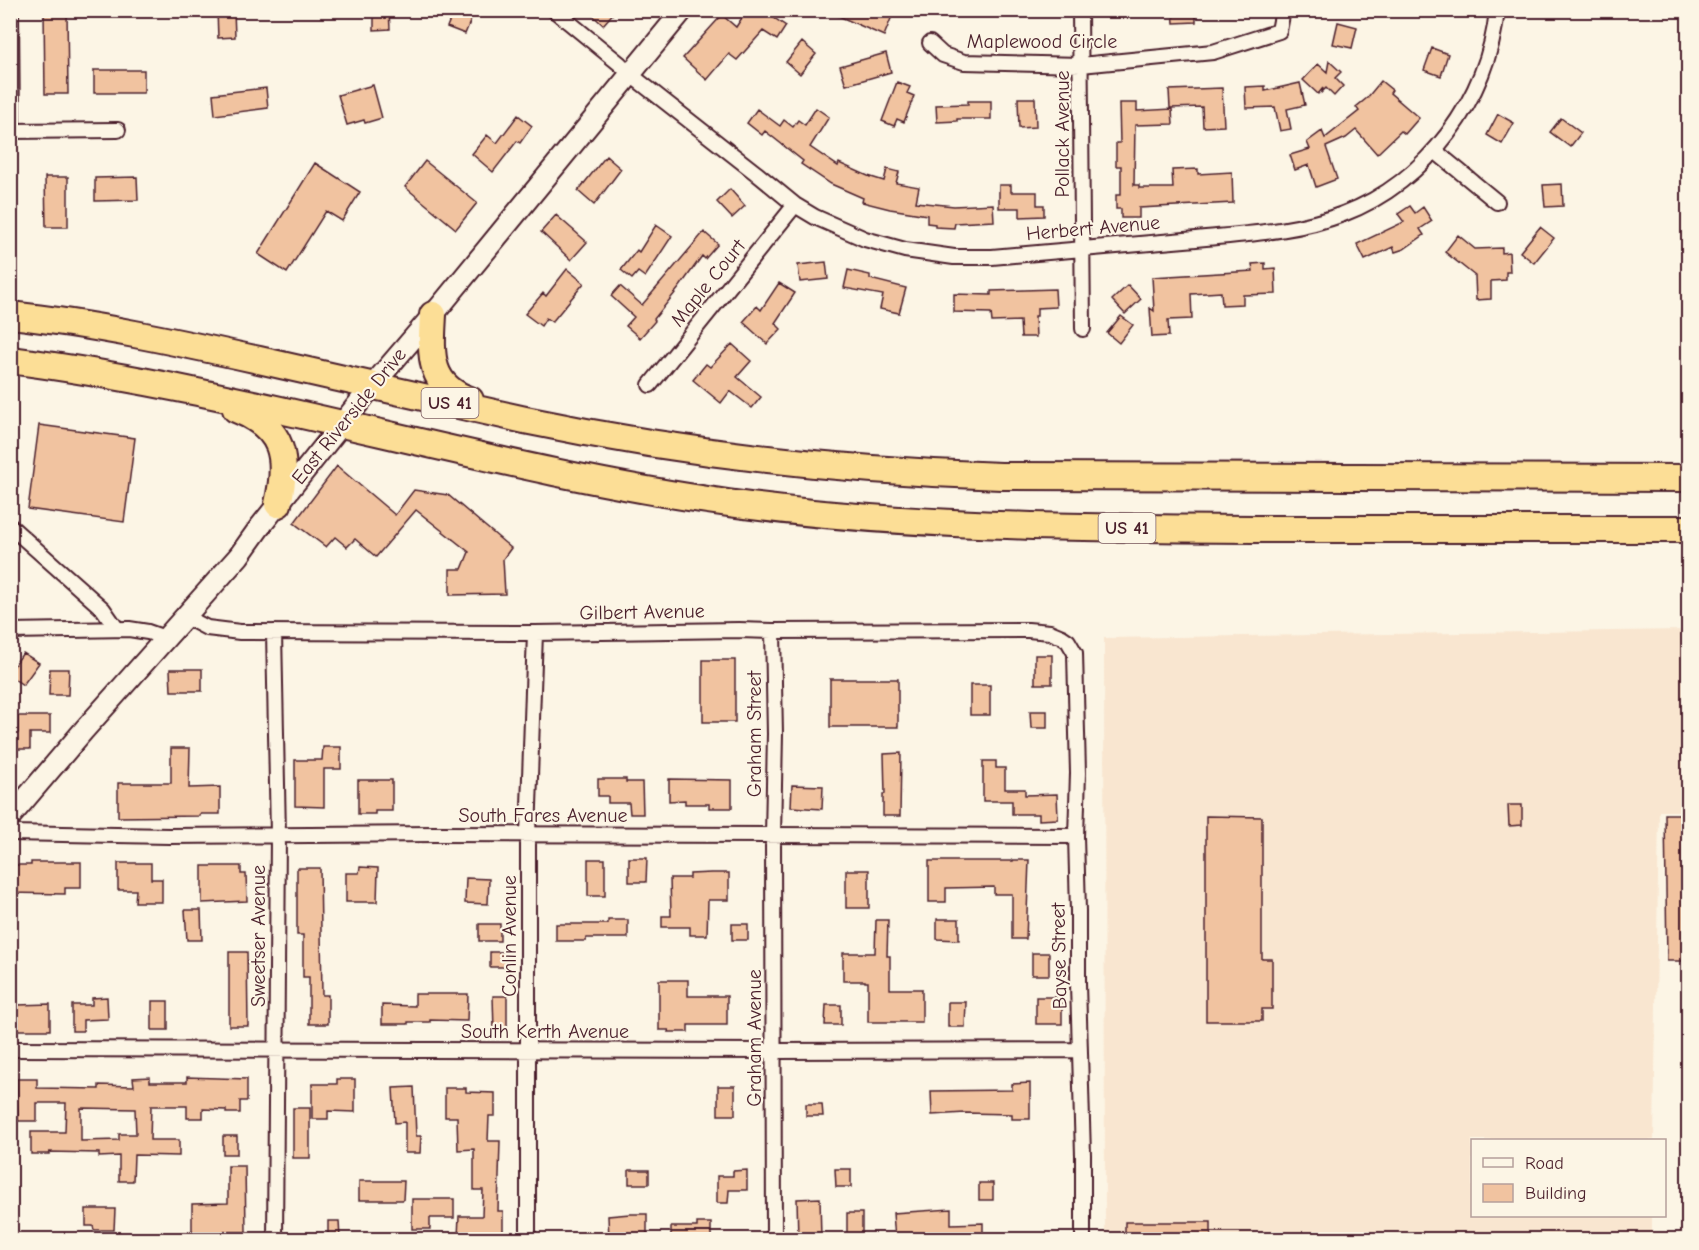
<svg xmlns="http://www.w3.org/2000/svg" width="1699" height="1250" viewBox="0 0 1699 1250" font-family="'Comic Neue',sans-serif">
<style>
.built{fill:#f9e6d0}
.building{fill:#f1c3a0;stroke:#4a1f2b;stroke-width:1.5;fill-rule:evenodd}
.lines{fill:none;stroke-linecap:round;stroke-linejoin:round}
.street-casing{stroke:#4a1f2b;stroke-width:18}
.secondary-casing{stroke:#4a1f2b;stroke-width:24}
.highway-casing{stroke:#4a1f2b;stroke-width:30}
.street{stroke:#fcf5e5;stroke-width:14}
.secondary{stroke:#fcf5e5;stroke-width:20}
.highway{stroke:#fcde96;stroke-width:26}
.labels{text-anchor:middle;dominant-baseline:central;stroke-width:4.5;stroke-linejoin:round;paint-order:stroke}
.shield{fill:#fcf5e5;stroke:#7f5f63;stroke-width:1.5}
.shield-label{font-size:18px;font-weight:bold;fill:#4a1f2b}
.street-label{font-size:20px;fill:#4a1f2b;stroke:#fcf5e5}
</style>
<rect width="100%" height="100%" fill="#fcf5e5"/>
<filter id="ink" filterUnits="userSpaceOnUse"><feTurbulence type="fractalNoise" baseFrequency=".0167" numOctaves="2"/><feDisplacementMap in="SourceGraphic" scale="12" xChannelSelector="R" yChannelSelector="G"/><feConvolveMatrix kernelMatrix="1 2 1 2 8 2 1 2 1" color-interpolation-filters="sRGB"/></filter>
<g filter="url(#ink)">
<path class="built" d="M1688 630V811H1659L1654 1140H1472V1216H1652V1239H1105L1104 638Z"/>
<path class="building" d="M44 10H67L68 94H45Z
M217 10H234L235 37 218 38Z
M374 10H389L390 29 374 30Z
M454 10H475L465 34 447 27Z
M587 10H616L603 25Z
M747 10H762L786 26 777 40 763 31 737 60 729 54 707 80 683 58 722 15 736 27Z
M825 10H877L892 16 884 36Z
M1173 10H1196V22L1174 23Z
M1338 22 1357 27 1352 48 1333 44Z
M802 42 816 54 800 74 786 62Z
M1432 48 1448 54 1441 76 1424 70Z
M886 53 891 72 846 85 840 66Z
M1329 61 1341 72 1335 78 1343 86 1334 96 1326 88 1322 92 1323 88 1318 94 1303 80 1318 64 1327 72Z
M94 70H144V93H94Z
M1381 81 1392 90 1390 93 1419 118 1405 134 1401 131 1377 154 1356 130 1346 138 1326 147 1337 179 1316 187 1309 165 1295 170 1290 155 1310 149 1307 142 1322 131 1325 138 1359 111 1356 107 1367 98Z
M897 82 910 87 907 93 914 96 904 122 897 119 894 126 882 121Z
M1300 83 1305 105 1287 109 1291 129 1280 131 1275 107 1246 108 1245 87 1265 86V91Z
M373 85 382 118 365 123 364 120 347 125 338 95Z
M266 88 268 108 215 115 213 94Z
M1222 88 1224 126 1203 127 1202 107 1170 108 1169 90Z
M1018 98H1035L1036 127 1019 128Z
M968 101H991V119H957V121L937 122 936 105 968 104Z
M1119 103H1137V111L1172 109 1173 124 1135 125 1134 185H1139V188H1173L1172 170 1198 169V174L1232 172 1233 203 1139 208V218H1121V209H1116V195H1121V166H1116V143H1120Z
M816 108 829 117 810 147 838 166 839 163 868 176 884 181 887 169 899 172 896 183 919 187 916 202 954 206 993 204 994 221 955 223 954 228 935 227V224L927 223V215L890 209 862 202 863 198 831 184 801 164 803 161 765 131 762 135 747 123 757 109 780 126 784 120 793 127 798 120 805 125Z
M1498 114 1514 123 1502 144 1487 135Z
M518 115 532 126 520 143 517 141 493 172 472 154 487 135 497 143Z
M1561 118 1581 133 1570 147 1550 132Z
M606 156 621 169 594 205 578 191Z
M425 161 477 203 456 229 405 187Z
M315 163 360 192 342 221 326 211 287 273 258 254Z
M45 177H68V227H46Z
M137 177 138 200 95 201V178Z
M1562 184 1563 206 1545 207 1543 185Z
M999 185H1011V192H1037V205H1044V216L1020 217V208H999Z
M730 189 745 206 732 218 717 202Z
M1410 206 1415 213 1423 207 1432 221 1420 229 1424 235 1404 249 1395 252 1393 247 1365 260 1357 244 1404 222 1398 214Z
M556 215 587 242 571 260 541 232Z
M656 225 672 236 645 277 638 272 632 279 621 270 637 250 639 252Z
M1540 227 1554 238 1534 263 1520 252Z
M704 232 718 244 705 259 702 256 679 288 654 319 655 321 640 338 626 326 634 317 611 296 620 286 642 305Z
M1458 235 1475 249 1502 248V253L1509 252 1510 272H1506V280L1491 281V299L1476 300 1475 276 1445 252Z
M826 262 828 279 800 282 798 265Z
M1265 263V269L1275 268 1276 294 1243 295V304L1222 305 1221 292 1191 294 1192 319 1168 320 1169 336 1152 337 1150 308 1154 311 1152 277 1253 271 1252 264Z
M567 269 584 283 552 322 546 318 541 326 525 314 543 293 546 296Z
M848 270 870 275V279L906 288 899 313 880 309 883 295 844 288Z
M779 283 795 293 775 323 781 329 767 344 743 322 757 306 761 310Z
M1128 285 1141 299 1125 314 1112 300Z
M1055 289 1056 307 1037 308V316H1035L1036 337H1021L1020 321 992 322 991 313 954 312V294L991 295V291Z
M1121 316 1133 325 1119 343 1107 333Z
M732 344 751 361 737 377 761 397 752 408 730 391 721 403 693 380 706 364 710 367Z
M39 425 135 438 124 522 28 509Z
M337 466 395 515 414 490 448 495 511 548 503 559 505 594 450 595V569H462L469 552 416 510 376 557 355 539 347 547 335 537 326 547 294 523Z
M23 653 39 663 23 685 10 676V671Z
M1035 655H1052V684H1035Z
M703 660H735V722H703Z
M50 669H69L68 695H49Z
M170 669H202V691H171Z
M830 679H898V727H830Z
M970 685H990V715H970Z
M1030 711H1047V728H1031Z
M18 716H50V733H30V749H10V733H18Z
M323 747H341V769H324V807L295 806V760H322Z
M171 748H190L189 788 220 787V814H200V816L118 817V783H171Z
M901 753 900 816H883V794H885L884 754Z
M983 761H996V768H1005V789H1025V795L1057 794 1058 819 1039 820V814H1012V801H983Z
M598 779H626V782H642L643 814H630L629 803H608V796H598Z
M669 779 732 780V808H709V804H685V800L669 801Z
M358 780H392V811H375V814H358Z
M792 785 823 786 822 809 791 807Z
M1508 805H1522V825L1509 826Z
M1665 814H1689V961H1667Z
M1206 816 1262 817V959H1272V1009H1262V1021H1206Z
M629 858H647L646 882H629Z
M588 859H605V896H588Z
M1013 860H1029L1026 939H1012V894H994V887L946 888V902H929V861H1013Z
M31 862H81V888H65V894L10 893V865H31Z
M118 863H151V879H162V902H135L136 890H118Z
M202 866H241V874H246L247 901 202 903Z
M360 867 378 868 377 902H346V873H359Z
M297 868H320L322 995H328V1024H309V977H303V935H297Z
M846 870H869V908H846Z
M711 873H729V900H708L707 935H690V927H662V916H671L670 878H690V874Z
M466 878 489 879 488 904 465 903Z
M185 910H201L202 940H187Z
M937 919H959V940L937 939Z
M608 920H628V938H586V941H556V924H608Z
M876 920H888L887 956H890V989H922V1022H868V982H865V981H843V953H875Z
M479 924H500V941H479Z
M732 924H748V940H732Z
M229 952H247L248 1026H229Z
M490 952H507L508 967H490Z
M1032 953H1049V975H1032Z
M659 980H688V996H727V1025H688V1032H668L669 1030H659Z
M415 994H468L467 1021 430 1020V1022H408V1024H382V1005L415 1006Z
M493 996H507V1031H494Z
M107 997 108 1019 83 1020V1031H72V1005H92V998Z
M1036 997H1062V1024H1036Z
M152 1001H168V1030H152Z
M948 1002H966L965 1027H948Z
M50 1004V1030H17V1005Z
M826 1005H841V1025H825Z
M150 1077V1082H187V1077L247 1079V1101H240V1113H226V1110L203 1109V1118H187V1106H151L150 1140H179V1156L134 1155 133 1181H119V1156L99 1157V1153L49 1152V1154H31V1132H65L66 1103H37V1121H18L17 1079H37V1088L99 1089V1085L134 1086 133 1078ZM81 1108 135 1109 136 1134H119V1140L81 1141Z
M337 1079H355V1112L328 1111V1119H312V1084H337Z
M1030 1083V1119H1012V1114L965 1113 932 1115 931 1091 1012 1090V1084Z
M718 1086H735V1115H718Z
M414 1087 416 1136H421L420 1153H405V1122L395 1123 393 1088Z
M445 1088H466V1092L495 1093V1116H489L488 1141H500L498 1211H503V1239H490V1237H458L459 1216H482L483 1190H474V1149L458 1150 457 1117H445Z
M806 1104H822L823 1116H806Z
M293 1108H310V1158H293Z
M223 1136H237V1154H223Z
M228 1166H245L246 1232H213V1236L192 1235V1204L228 1203Z
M835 1169H851V1187H836Z
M629 1170H649V1184H629Z
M747 1170V1190H729L728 1203H717V1176H733V1171Z
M359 1181H404L403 1200H359Z
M979 1183H993V1200H979Z
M820 1198 821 1238H798L797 1199Z
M412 1199H454V1218H430V1229H412Z
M86 1209H115L114 1230H94L93 1226H86Z
M951 1209V1224L983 1223V1239H895L893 1213Z
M847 1213H862V1239H847Z
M630 1214H647V1239H609L608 1216Z
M328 1221H339L340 1239H328Z
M1125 1222H1211V1239H1125Z
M697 1223H711V1239H671V1227H697Z"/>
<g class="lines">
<g class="street-casing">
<path id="street" d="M11 10 12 131
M554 10 620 64 631 75 756 173 795 205 815 217 865 239 905 250 954 257H992C1060 251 1128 245 1196 239 1246 234 1296 232 1343 214 1426 183 1489 98 1497 10
M1080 10 1083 329
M930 43 943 55 964 62 1081 65 1213 52 1279 31 1283 10
M10 131 118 130
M1435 151 1497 202
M650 385 795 205
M10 526 103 609 117 629
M184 616 207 628 240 632 535 633 739 630 773 631 1028 630 1050 632 1062 637 1068 641 1075 653 1078 773 1076 836 1078 911V984L1083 1155V1240
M10 631 129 629 148 632 165 638
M773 631 775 734 773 836 774 1240
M274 632 278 835 275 1240
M10 833 169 836 436 834 1076 836
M10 1049 774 1051 1080 1050
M528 1240V835L535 633"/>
</g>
<g class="secondary-casing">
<path id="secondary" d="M10 817 84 730 239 556 259 528 373 385 433 315 683 10"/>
</g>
<g class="highway-casing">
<path id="highway" d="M10 315C94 324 177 342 259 360 348 380 436 400 525 420 682 453 841 471 1001 476L1688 478
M433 315C431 352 427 386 470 400
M10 360C253 391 486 469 728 503 903 527 1078 528 1255 529 1399 529 1544 529 1688 529
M236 409C284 428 289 457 278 504"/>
</g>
<use href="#street" class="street"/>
<use href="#secondary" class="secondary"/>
<use href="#highway" class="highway"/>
</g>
</g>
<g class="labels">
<g class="shield">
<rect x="421.5" y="388" width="57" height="30" rx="4.5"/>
<rect x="1098.5" y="513" width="57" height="30" rx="4.5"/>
</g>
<g class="shield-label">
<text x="450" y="403">US 41</text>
<text x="1127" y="528">US 41</text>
</g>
<g class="street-label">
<text x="1042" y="41">Maplewood Circle</text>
<text transform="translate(1062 134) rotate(-90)">Pollack Avenue</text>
<text transform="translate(1093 228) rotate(-5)">Herbert Avenue</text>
<text transform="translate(708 283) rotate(-51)">Maple Court</text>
<text transform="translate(349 416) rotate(-51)">East Riverside Drive</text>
<text transform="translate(642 612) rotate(-1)">Gilbert Avenue</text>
<text transform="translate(754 734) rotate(-90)">Graham Street</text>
<text x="543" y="815">South Fares Avenue</text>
<text transform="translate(258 936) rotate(-90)">Sweetser Avenue</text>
<text transform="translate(509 936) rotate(-90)">Conlin Avenue</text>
<text transform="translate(1059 956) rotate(-91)">Bayse Street</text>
<text x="545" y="1031">South Kerth Avenue</text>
<text transform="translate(754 1038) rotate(-90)">Graham Avenue</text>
</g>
</g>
<rect width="1699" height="1250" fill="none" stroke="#fcf5e5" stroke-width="36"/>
<rect x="18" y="18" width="1663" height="1214" fill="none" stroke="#4a1f2b" stroke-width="2" filter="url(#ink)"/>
<rect x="1471" y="1139" width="195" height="78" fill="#fcf5e5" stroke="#b59f9b" stroke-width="1.5"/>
<rect x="1483" y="1158" width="30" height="9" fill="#fcf5e5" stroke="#b59f9b" stroke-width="1.5"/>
<text x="1525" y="1169" font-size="18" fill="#4a1f2b">Road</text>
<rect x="1483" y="1184" width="30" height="18" fill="#f1c3a0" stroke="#b59f9b" stroke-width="1.5"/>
<text x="1525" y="1199" font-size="18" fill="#4a1f2b">Building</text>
</svg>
